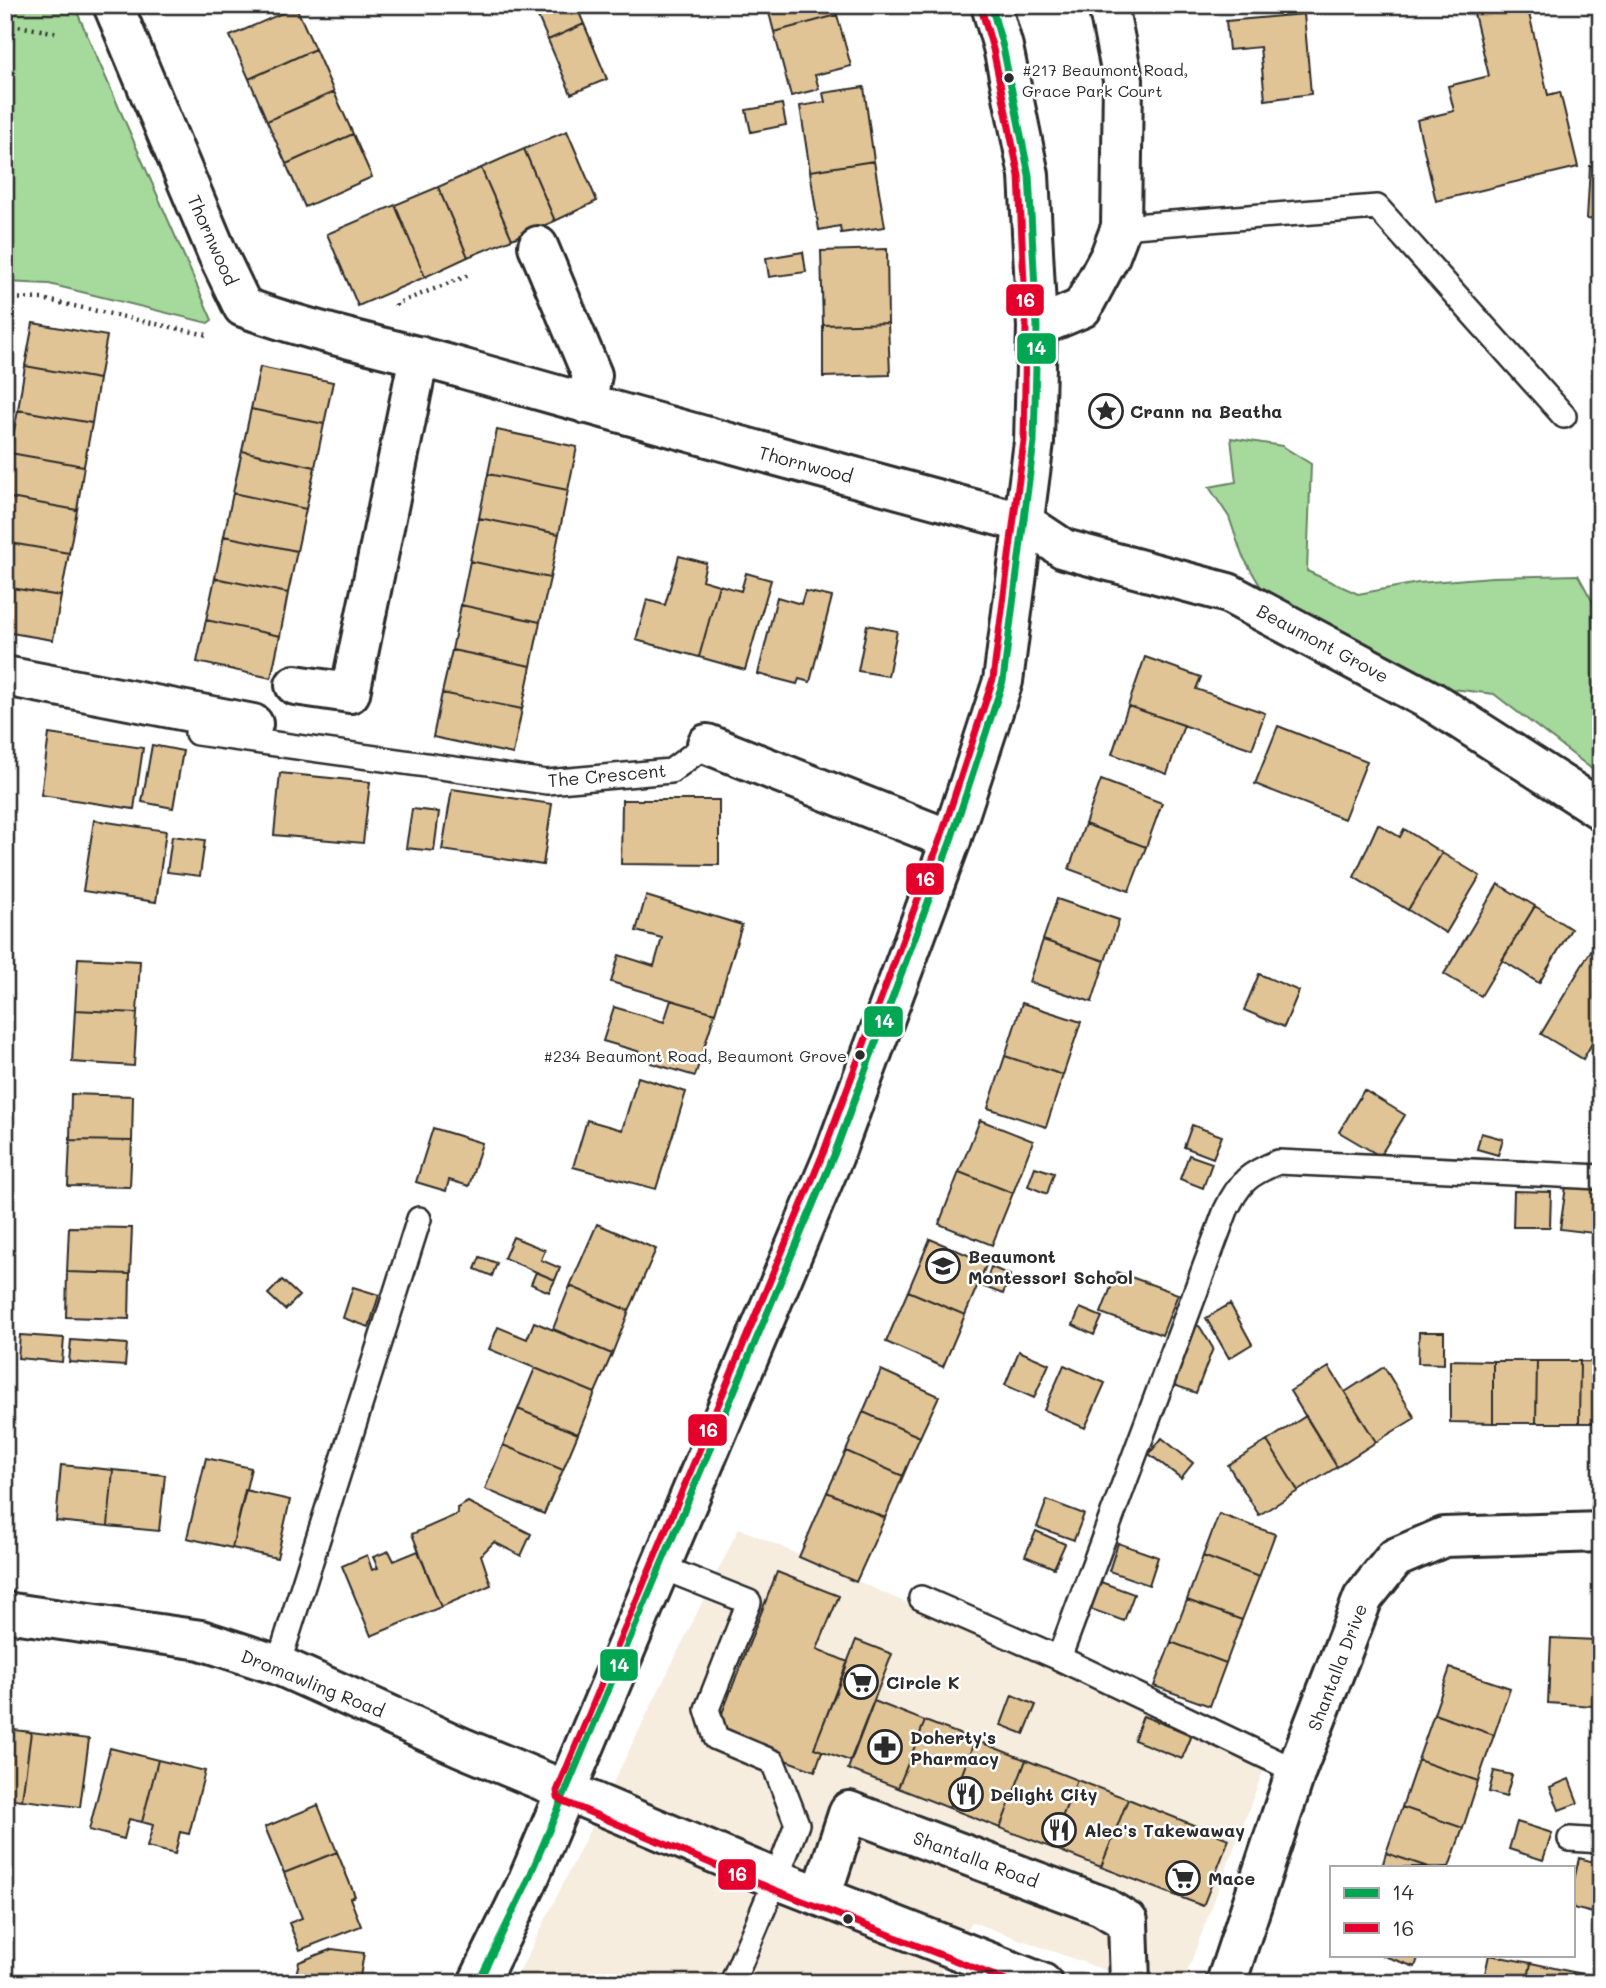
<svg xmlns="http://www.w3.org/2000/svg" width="1606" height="1988" viewBox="0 0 1606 1988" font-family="Mali,sans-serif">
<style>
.built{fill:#f6eddf}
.green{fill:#a5da9c;stroke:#688264;stroke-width:2}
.building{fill:#e1c495;stroke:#2b2b2b;stroke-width:2}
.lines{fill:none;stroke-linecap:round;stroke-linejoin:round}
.service-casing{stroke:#2b2b2b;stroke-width:28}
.minor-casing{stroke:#2b2b2b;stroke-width:44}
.tertiary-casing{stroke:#2b2b2b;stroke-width:44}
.path{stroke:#2b2b2b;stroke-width:4.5;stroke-dasharray:2 5;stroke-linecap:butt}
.service{stroke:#fff;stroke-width:23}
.minor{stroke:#fff;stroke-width:38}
.tertiary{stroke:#fff;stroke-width:38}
.bus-1-casing{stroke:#fff;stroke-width:12}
.bus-2-casing{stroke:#fff;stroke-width:12}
.bus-1{stroke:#00a651;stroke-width:7}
.bus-2{stroke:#e4002b;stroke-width:7}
.bus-dot{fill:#2b2b2b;stroke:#fff;stroke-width:2.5}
.labels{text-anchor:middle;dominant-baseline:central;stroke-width:5;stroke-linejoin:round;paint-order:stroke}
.bus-label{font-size:16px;fill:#2b2b2b;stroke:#fff;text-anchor:start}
.street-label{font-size:18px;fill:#2b2b2b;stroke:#fff}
.poi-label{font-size:18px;font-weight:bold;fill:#2b2b2b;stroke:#fff;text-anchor:start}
.line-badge{stroke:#fff;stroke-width:2.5}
.badge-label{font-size:19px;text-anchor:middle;font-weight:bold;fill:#fff}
</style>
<rect width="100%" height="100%" fill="#fff"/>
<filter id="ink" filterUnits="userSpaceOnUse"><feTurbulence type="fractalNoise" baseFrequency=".0143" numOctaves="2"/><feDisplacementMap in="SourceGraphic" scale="14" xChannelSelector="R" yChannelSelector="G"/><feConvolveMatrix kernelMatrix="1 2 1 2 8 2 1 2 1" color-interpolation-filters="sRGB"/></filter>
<g filter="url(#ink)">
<path class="built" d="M739 1528 1266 1764 1183 1983H1140L972 1922 933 1983H514Z"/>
<path class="green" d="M13 5H74L212 320 208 323 49 284 5 282V31Z
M1231 438 1282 446 1311 464 1307 571 1358 594 1418 583 1492 577 1578 575 1601 617V776L1494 694 1436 687 1265 594 1242 555 1229 517 1209 487 1236 482Z"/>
<path class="building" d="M533 5H576L584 24 548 40Z
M767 5H835L837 15 774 32Z
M1472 5H1527L1548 95 1560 92 1578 167 1436 201 1417 120 1454 111 1448 86 1489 76Z
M296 7 315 49 249 79 230 36Z
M1304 14 1311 94 1265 100 1260 47 1229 50 1226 21Z
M837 15 851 66 815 75 819 89 791 96 774 32Z
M584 24 607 79 571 94 548 40Z
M315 49 334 92 267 121 249 79Z
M864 87 874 161 810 171 800 106 825 102 823 93Z
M334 92 353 134 286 164 267 121Z
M782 104 786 125 751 132 746 110Z
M567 131 597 201 555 221 524 149Z
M353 134 372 177 305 207 286 164Z
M524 149 555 221 512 239 481 168Z
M874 161 885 227 841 233 840 226 819 230 810 171Z
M1590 166 1601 167V220L1587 219Z
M481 168 512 239 468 257 438 187Z
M438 187 468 257 425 277 395 205Z
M395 205 425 277 358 306 327 234Z
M887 249 888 323 823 325 821 251Z
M803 252 806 272 769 277 766 258Z
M33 323 107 336 99 379 25 366Z
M888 323 890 375 823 377V325Z
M25 366 99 379 92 423 18 410Z
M260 367 333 382 324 424 251 409Z
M251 409 324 424 315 467 242 451Z
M18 410 92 423 84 466 10 453Z
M497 430 577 447 568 490 488 474Z
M242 451 315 467 306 509 233 493Z
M10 453 84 466 77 510 5 497V478Z
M488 474 568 490 559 534 479 518Z
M233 493 306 509 297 551 224 536Z
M5 497 77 510 69 553 5 542Z
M479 518 559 534 550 578 470 561Z
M224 536 297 551 288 593 215 578Z
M5 542 69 553 61 596 5 587Z
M679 556 706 563 702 580 719 585 699 657 636 640 647 600 665 605Z
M470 561 550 578 540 622 461 605Z
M746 573 771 580 745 670 699 657 719 585 741 591Z
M215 578 288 593 280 636 206 620Z
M5 587 61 596 53 640 5 632Z
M805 591 832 597 810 682 799 679 797 684 758 674 777 597 801 604Z
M461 605 540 622 531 666 452 650Z
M206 620 280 636 271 678 197 662Z
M867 625 897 631 888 676 858 671Z
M452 650 531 666 522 709 442 693Z
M1145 657 1201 677 1196 689 1265 713 1252 749 1128 706Z
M442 693 522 709 513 754 433 737Z
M1128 706 1184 725 1167 774 1112 754Z
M1278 726 1367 761 1344 819 1255 784Z
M49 734 143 748 134 809 41 795Z
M152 745 183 751 173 808 142 802Z
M280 773 370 782 363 843 274 835Z
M1101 780 1162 803 1146 847 1085 824Z
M452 789 552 804 543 865 442 850Z
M622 800H719V865L621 864Z
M412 809 439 812 434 851 406 848Z
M94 820 166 831 156 902 83 891Z
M1085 824 1146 847 1129 891 1069 869Z
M1378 824 1400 837 1404 829 1442 853 1408 910 1354 877Z
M172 836 205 840 200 876 167 872Z
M1442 853 1480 876 1446 933 1408 910Z
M1498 884 1535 906 1481 996 1444 974Z
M646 896 742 925 715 1013 611 982 619 955 654 966 662 938 636 931Z
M1057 899 1119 920 1105 961 1043 940Z
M1535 906 1571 929 1539 983 1502 960Z
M1043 940 1105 961 1092 1002 1029 982Z
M1596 942 1601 945V1028L1583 1059 1541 1034Z
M78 958 140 961 137 1013 75 1010Z
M1259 974 1299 991 1284 1027 1244 1010Z
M671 1000 715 1013 695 1076 651 1063 654 1056 603 1041 614 1007 664 1022Z
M1022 1003 1081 1022 1063 1075 1005 1056Z
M75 1010 137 1013 134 1066 72 1062Z
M1005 1056 1063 1075 1046 1127 988 1108Z
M638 1077 686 1092 656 1189 573 1167 587 1120 622 1130Z
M1364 1090 1405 1115 1380 1156 1339 1132Z
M71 1094 133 1096 132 1141 70 1140Z
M980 1120 1033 1141 1013 1193 959 1172Z
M1192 1125 1222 1136 1213 1158 1184 1147Z
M433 1128 482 1143 469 1186 449 1180 446 1191 416 1182Z
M1481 1133 1503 1139 1498 1155 1477 1149Z
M70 1140 132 1141 130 1187 68 1186Z
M1189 1155 1212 1163 1203 1188 1180 1179Z
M1035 1167 1054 1173 1047 1194 1028 1186Z
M959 1172 1013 1193 992 1245 939 1224Z
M1566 1186 1598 1190 1593 1233 1560 1229Z
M1514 1191 1551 1192 1550 1227H1513Z
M597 1224 656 1249 629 1311 570 1286Z
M69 1227 132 1228 130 1274 67 1272Z
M513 1237 545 1250 541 1260 560 1268 555 1280 504 1258Z
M930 1239 987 1263 965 1315 908 1291Z
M480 1257 497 1263 492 1276 475 1269Z
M991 1267 1010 1275 1003 1294 984 1287Z
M67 1272 130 1274 129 1319 66 1317Z
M536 1272 555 1280 549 1292 531 1284Z
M1117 1272 1178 1294 1162 1335 1101 1313Z
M282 1280 299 1296 285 1310 268 1294Z
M570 1286 629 1311 612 1354 553 1329Z
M353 1287 379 1295 369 1327 343 1318Z
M908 1291 965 1315 943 1367 886 1342Z
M1230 1304 1252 1344 1229 1358 1206 1318Z
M1080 1308 1102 1317 1094 1335 1073 1325Z
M534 1322 612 1354 595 1393 489 1349 498 1327 527 1339Z
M1192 1322 1200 1327 1213 1348 1196 1393 1166 1382Z
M1419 1332H1444V1364L1418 1363Z
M20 1335 64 1338 62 1362 18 1358Z
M71 1340 127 1344 125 1366 69 1362Z
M1019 1351 1049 1364 1034 1398 1005 1385Z
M1450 1360 1493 1361V1423L1450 1422Z
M1493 1361H1537L1536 1423H1493Z
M1537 1361H1580L1579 1423H1536Z
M1580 1361 1601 1362V1423H1579Z
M1064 1365 1105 1383 1085 1428 1044 1410Z
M1329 1367 1376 1442 1337 1467 1290 1391Z
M1384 1367 1415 1418 1376 1442 1345 1392Z
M535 1368 595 1393 578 1434 518 1409Z
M881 1370 939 1396 920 1437 863 1412Z
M518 1409 578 1434 563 1470 503 1445Z
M863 1412 920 1437 903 1476 846 1451Z
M1306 1416 1337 1467 1298 1491 1267 1441Z
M1162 1438 1193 1463 1181 1478 1149 1454Z
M1267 1441 1298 1491 1259 1515 1228 1465Z
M503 1445 563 1470 544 1514 485 1489Z
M846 1451 903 1476 885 1518 827 1492Z
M206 1458 251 1468 232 1548 187 1538Z
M61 1465 113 1470 108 1526 56 1521Z
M113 1470 165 1475 159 1531 108 1526Z
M245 1490 290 1500 277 1558 232 1548Z
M827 1492 885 1518 856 1582 799 1557Z
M1047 1500 1084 1514 1074 1540 1037 1527Z
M468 1502 531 1534 521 1556 494 1542 481 1555 491 1585 441 1607 412 1534 458 1514 457 1508Z
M1219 1514 1275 1534 1259 1577 1203 1556Z
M1036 1531 1065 1544 1054 1568 1025 1556Z
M1118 1543 1158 1557 1149 1585 1109 1571Z
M389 1551 394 1561 418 1551 441 1607 371 1636 342 1566 367 1555 372 1570 378 1568 373 1557Z
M1203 1556 1259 1577 1242 1620 1187 1600Z
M777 1572 839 1596 817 1649 848 1662 814 1748 822 1751 815 1771 714 1734Z
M1098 1581 1134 1594 1124 1621 1088 1608Z
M1187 1600 1242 1620 1226 1663 1171 1642Z
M1551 1638 1596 1640 1593 1706 1548 1703Z
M856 1640 892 1654 850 1761 814 1748Z
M1596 1640H1601V1706H1593Z
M1171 1642 1226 1663 1210 1706 1154 1686Z
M1450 1668 1510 1688 1494 1735 1434 1714Z
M1012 1695 1036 1705 1024 1734 1001 1725Z
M874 1701 925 1721 898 1788 848 1769Z
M1434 1714 1494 1735 1478 1781 1418 1760Z
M1143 1716 1192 1735 1182 1759 1134 1740Z
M925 1721 975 1740 949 1808 898 1788Z
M5 1729 31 1732 22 1800 5 1798Z
M31 1732 89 1739 80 1807 22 1800Z
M975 1740 1026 1760 1000 1828 949 1808Z
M110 1748 158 1760 142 1822 129 1819 124 1839 89 1830Z
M158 1760 205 1771 189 1834 180 1832 175 1854 147 1847 153 1825 142 1822Z
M1026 1760 1077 1780 1050 1847 1000 1828Z
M1418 1760 1478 1781 1463 1828 1402 1807Z
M1494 1771 1512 1775 1506 1797 1489 1792Z
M1569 1779 1578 1803 1559 1810 1550 1787Z
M1077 1780 1128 1799 1101 1867 1050 1847Z
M1128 1799 1229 1839 1203 1906 1101 1867Z
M318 1805 337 1852 284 1873 265 1827Z
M1402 1807 1463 1828 1449 1867H1428L1386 1853Z
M1517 1822 1552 1833 1543 1860 1509 1849Z
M337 1852 355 1896 350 1898 361 1926 300 1950 289 1923 302 1918 284 1873Z
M1386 1853 1428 1867H1382Z
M1579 1858 1601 1864V1884L1593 1913 1573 1908V1885Z
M332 1949 364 1953 359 1983H294L299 1962Z
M1381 1955H1419L1415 1967Z
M1489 1955 1531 1963 1527 1983H1483Z
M1531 1963 1573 1972 1571 1983H1527Z
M1573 1972 1601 1977V1983H1571Z"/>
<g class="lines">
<g class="service-casing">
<path id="service" d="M1121 227 1377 207 1564 416
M197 733 547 782 671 771 707 744
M661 1567 749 1602 707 1709 716 1738 773 1762 797 1824 776 1879 732 1983
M921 1598 1059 1658
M278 1665 419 1219
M1296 1771 1059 1658 1226 1210C1240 1181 1249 1174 1278 1162L1601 1177
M1570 1839 1601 1841"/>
</g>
<g class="minor-casing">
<path id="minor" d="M113 5 218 255 243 307C316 334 393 348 468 370 653 423 839 473 1025 523L1064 549 1228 593 1433 702 1601 810
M538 246 592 375 586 404
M1037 327 1082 308 1110 256 1121 227 1123 80 1108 5
M5 676 253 724
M295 685 350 693 419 356
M707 744 951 840
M5 1612 201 1640 278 1665 461 1747 567 1791
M821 1896 849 1811 1102 1906 1128 1922 1130 1983
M1226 1983 1296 1771 1363 1598 1395 1558 1444 1537 1601 1532"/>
</g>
<g class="tertiary-casing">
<path id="tertiary" d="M567 1791 776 1879 1042 1983
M478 1983 526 1885 834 1155 951 840 1003 681 1034 442 1037 327 1029 175 1003 47 991 5"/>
</g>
<path class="path" d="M5 24 59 33
M5 298 42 299 207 335
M396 306V304L472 274"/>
<use href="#service" class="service"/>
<use href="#minor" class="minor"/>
<use href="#tertiary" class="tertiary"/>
<g class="bus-1-casing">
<path id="bus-1" d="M478 1983 526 1885 834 1155 951 840 1003 681 1034 442 1037 327 1029 175 1003 47 991 5"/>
</g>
<g class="bus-2-casing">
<path id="bus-2" d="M981 8 993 49 1019 176 1026 327 1024 441 993 679 941 837 824 1151 557 1791 558 1797 563 1801 772 1889 1013 1983"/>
</g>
<use href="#bus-1" class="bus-1"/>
<use href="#bus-2" class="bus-2"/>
</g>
</g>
<defs>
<g id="sight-ring" transform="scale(1.75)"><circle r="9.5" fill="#fff" stroke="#2b2b2b" stroke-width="1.5"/><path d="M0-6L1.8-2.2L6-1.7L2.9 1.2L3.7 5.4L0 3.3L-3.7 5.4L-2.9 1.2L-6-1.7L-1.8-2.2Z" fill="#2b2b2b"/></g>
<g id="school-ring" transform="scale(1.75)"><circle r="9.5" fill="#fff" stroke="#2b2b2b" stroke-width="1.5"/><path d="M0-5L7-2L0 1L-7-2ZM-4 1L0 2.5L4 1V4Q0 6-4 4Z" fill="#2b2b2b"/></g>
<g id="supermarket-ring" transform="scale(1.75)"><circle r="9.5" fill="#fff" stroke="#2b2b2b" stroke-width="1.5"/><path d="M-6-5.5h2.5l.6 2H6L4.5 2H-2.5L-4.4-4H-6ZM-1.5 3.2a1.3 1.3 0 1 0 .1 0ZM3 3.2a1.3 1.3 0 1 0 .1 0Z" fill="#2b2b2b"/></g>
<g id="pharmacy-ring" transform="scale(1.75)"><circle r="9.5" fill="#fff" stroke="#2b2b2b" stroke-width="1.5"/><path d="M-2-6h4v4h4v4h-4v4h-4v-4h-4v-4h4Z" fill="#2b2b2b"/></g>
<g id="restaurant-ring" transform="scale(1.75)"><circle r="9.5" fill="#fff" stroke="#2b2b2b" stroke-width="1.5"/><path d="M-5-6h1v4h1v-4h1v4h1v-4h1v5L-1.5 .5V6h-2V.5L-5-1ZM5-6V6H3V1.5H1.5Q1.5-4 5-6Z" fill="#2b2b2b"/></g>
</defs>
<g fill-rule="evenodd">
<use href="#sight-ring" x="1106" y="411"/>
<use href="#school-ring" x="943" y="1266"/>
<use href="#supermarket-ring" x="861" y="1682"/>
<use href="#pharmacy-ring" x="885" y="1747"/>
<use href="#restaurant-ring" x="966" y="1794"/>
<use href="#restaurant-ring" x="1059" y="1830"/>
<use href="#supermarket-ring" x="1183" y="1878"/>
</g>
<g class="bus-dot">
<circle cx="1009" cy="78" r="6"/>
<circle cx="860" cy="1055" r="6"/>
<circle cx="848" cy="1919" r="6"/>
</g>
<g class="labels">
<g class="bus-label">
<text x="1022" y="69">#217 Beaumont Road,<tspan x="1022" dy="21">Grace Park Court</tspan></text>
<text x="847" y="1055" text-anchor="end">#234 Beaumont Road, Beaumont Grove</text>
</g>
<g class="street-label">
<text transform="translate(213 240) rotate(66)">Thornwood</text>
<text transform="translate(806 464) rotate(15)">Thornwood</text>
<text transform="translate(1323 643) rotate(28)">Beaumont Grove</text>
<text transform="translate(607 775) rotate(-5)">The Crescent</text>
<text transform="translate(1337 1667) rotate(-69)">Shantalla Drive</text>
<text transform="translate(313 1683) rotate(22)">Dromawling Road</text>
<text transform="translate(976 1859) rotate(20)">Shantalla Road</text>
</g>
<g class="poi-label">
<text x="1130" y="411">Crann na Beatha</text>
<text x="968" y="1256">Beaumont<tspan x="968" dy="21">Montessori School</tspan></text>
<text x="886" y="1682">Circle K</text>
<text x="910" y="1737">Doherty's<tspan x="910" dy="21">Pharmacy</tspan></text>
<text x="990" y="1794">Delight City</text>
<text x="1084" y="1830">Alec's Takewaway</text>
<text x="1208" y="1878">Mace</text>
</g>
</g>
<g class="line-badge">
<rect x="1005" y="283" width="40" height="34" rx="7" fill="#e4002b"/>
<rect x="1016" y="332" width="41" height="33" rx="7" fill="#00a651"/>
<rect x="905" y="862" width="40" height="34" rx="7" fill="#e4002b"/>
<rect x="863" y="1005" width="41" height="33" rx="7" fill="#00a651"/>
<rect x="687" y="1413" width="41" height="34" rx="7" fill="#e4002b"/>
<rect x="599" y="1648" width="40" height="34" rx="7" fill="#00a651"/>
<rect x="717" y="1858" width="40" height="33" rx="7" fill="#e4002b"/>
</g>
<g class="badge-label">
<text x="1025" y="307">16</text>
<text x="1036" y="355">14</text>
<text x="925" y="886">16</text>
<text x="884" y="1028">14</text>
<text x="708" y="1437">16</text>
<text x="619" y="1672">14</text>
<text x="737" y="1881">16</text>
</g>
<rect width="1606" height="1988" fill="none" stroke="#fff" stroke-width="28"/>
<rect x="14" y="14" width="1578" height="1960" fill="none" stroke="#2b2b2b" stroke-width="2.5" filter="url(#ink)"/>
<rect x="1330" y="1866" width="245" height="91" fill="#ffffff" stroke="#aaaaaa" stroke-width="2"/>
<rect x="1344" y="1888" width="35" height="10" fill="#00a651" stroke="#aaaaaa" stroke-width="2"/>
<text x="1392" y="1900" font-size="21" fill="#2b2b2b">14</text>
<rect x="1344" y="1923" width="35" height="10" fill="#e4002b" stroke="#aaaaaa" stroke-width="2"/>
<text x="1392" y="1936" font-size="21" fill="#2b2b2b">16</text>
</svg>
